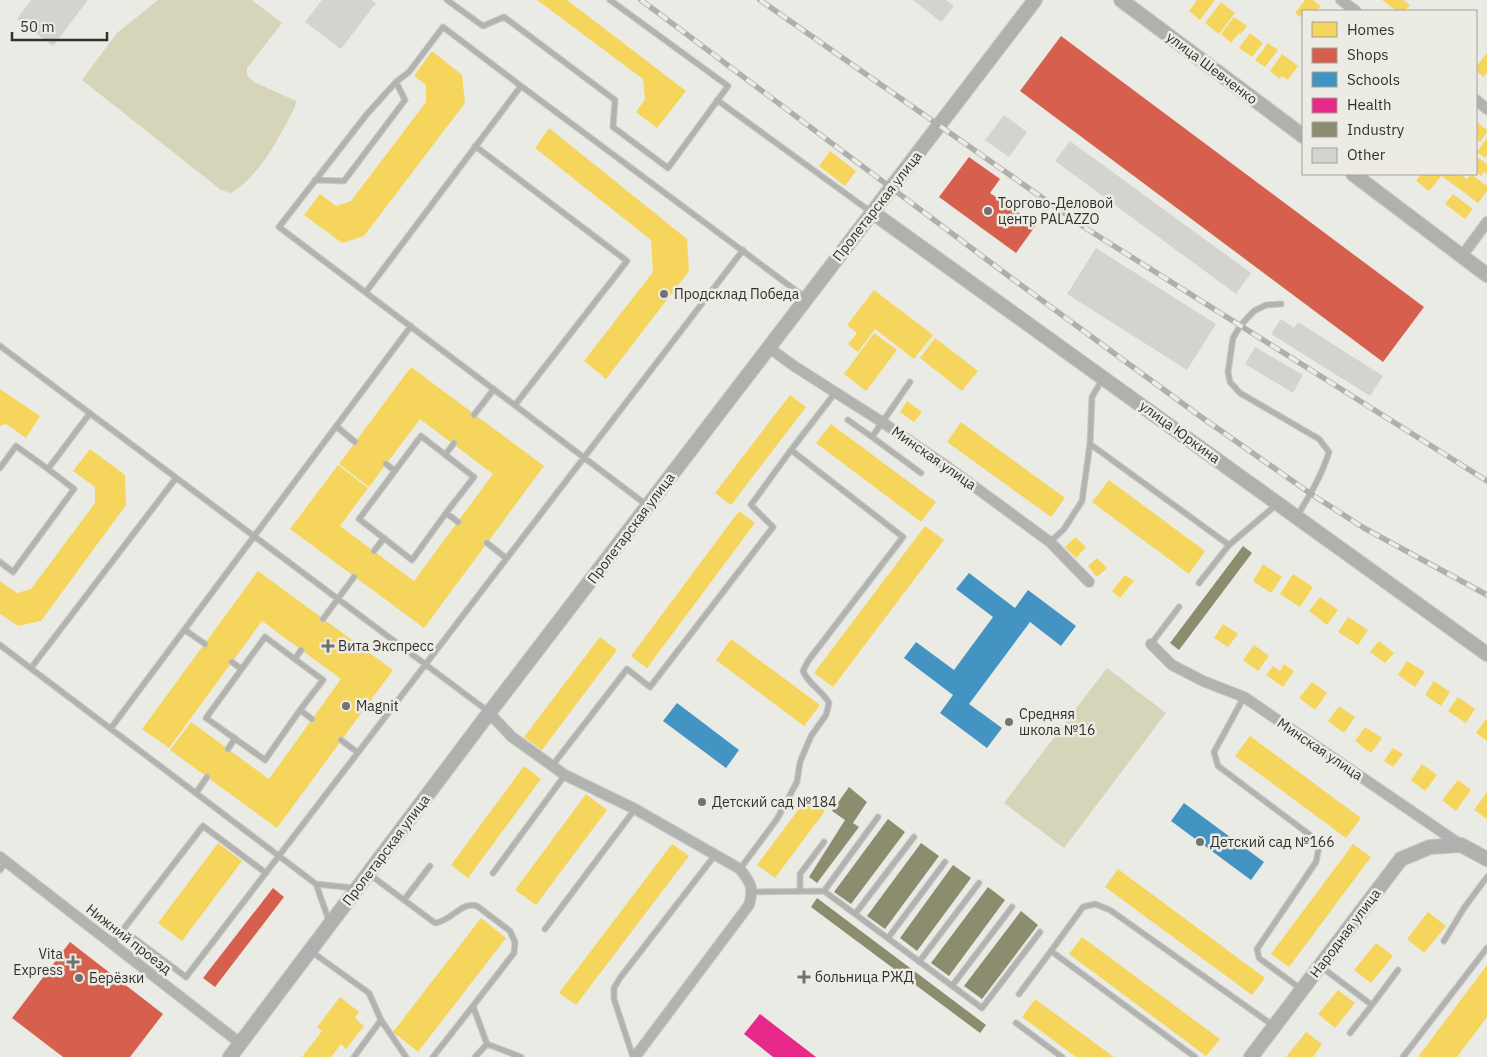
<svg xmlns="http://www.w3.org/2000/svg" width="1487" height="1057" viewBox="0 0 1487 1057" font-family="'IBM Plex Sans',sans-serif">
<style>
.green{fill:#d6d4b9}
.homes{fill:#f6d55c}
.shops{fill:#d6604d}
.schools{fill:#4393c3}
.health{fill:#e7298a}
.industry{fill:#8c8c6e}
.building{fill:#d3d3d0}
.lines{fill:none;stroke-linecap:round;stroke-linejoin:round}
.lane-casing{stroke:#c9c9c6;stroke-width:7}
.street-casing{stroke:#c9c9c6;stroke-width:12}
.secondary-casing{stroke:#c9c9c6;stroke-width:16}
.lane{stroke:#b2b2b0;stroke-width:5}
.street{stroke:#b2b2b0;stroke-width:10}
.secondary{stroke:#b0b0af;stroke-width:14}
.rail-casing{stroke:#afafac;stroke-width:5.5}
.rail{stroke:#edece4;stroke-width:4;stroke-dasharray:11;stroke-linecap:butt}
.poi-dot{fill:#72726e;stroke:#edece4;stroke-width:2}
.labels{text-anchor:middle;dominant-baseline:central;stroke-width:5;stroke-linejoin:round;paint-order:stroke}
.street-label{font-size:14px;fill:#31312e;stroke:#edece4}
.poi-label{font-size:14px;fill:#31312e;stroke:#edece4;text-anchor:start}
</style>
<rect width="100%" height="100%" fill="#ebebe6"/>
<path class="green" d="M158 0H252L282 23 247 68V75L254 82 296 101 295 107C279 137 261 175 231 193L221 190 82 80 117 33Z
M1107 668 1166 713 1064 848 1004 803Z"/>
<path class="homes" d="M537 0H567L686 91 657 128 636 112 645 99 643 79Z
M1197 0H1215L1200 20 1189 11Z
M1305 0H1313L1321 6 1317 11H1303V17L1301 16 1300 17 1295 13Z
M1382 0H1403L1410 5 1405 11H1397Z
M1221 2 1235 13 1219 34 1205 23Z
M1234 17 1247 26 1241 34 1239 33 1231 43 1221 34Z
M1250 33 1263 43 1252 57 1239 48Z
M1268 43 1278 50 1265 67 1255 60Z
M432 51 462 75 465 103 364 236 342 243 304 215 320 194 336 206 351 201 426 102V85L414 76Z
M1487 53V72L1484 77 1476 71V67Z
M1282 54 1298 66 1288 80 1282 76 1280 79 1270 71Z
M1476 121 1487 130V132L1480 142 1476 139Z
M549 128 687 239 689 271 606 379 584 361 653 272 651 240 535 148Z
M1487 138V155L1485 158 1477 152Z
M830 151 856 171 845 186 819 166Z
M1476 156 1487 164V174L1484 172 1481 176 1476 172Z
M1421 174H1443L1429 191 1416 181Z
M1444 174H1460L1467 179 1471 174 1487 186V191L1478 203 1442 176Z
M1453 194 1473 209 1465 219 1445 204Z
M874 290 933 335 914 359 875 329 858 352 848 344 857 333 847 325Z
M874 333 897 350 866 391 844 374Z
M935 338 978 371 962 391 920 358Z
M411 367 544 466 424 628 290 529 338 465 368 488 340 526 414 581 493 474 420 419 369 487 339 464Z
M0 389 40 416 26 438 6 424 0 426Z
M790 395 806 407 731 505 715 493Z
M907 401 922 412 914 422 900 412Z
M961 422 1065 498 1051 517 947 442Z
M831 424 936 502 921 522 816 443Z
M90 449 125 475 126 505 41 621 18 626 0 614V581L17 593 31 589 95 503V487L73 471Z
M1109 480 1205 551 1189 574 1092 502Z
M739 511 755 523 647 668 631 656Z
M925 526 944 540 833 687 814 673Z
M1075 537 1086 547 1076 558 1065 547Z
M1097 558 1107 568 1097 577 1088 566Z
M1263 564 1282 577 1271 593 1253 581Z
M258 571 393 670 277 828 170 750 191 722 269 779 341 679 262 621 169 748 142 729Z
M1293 574 1313 587 1300 607 1280 594Z
M1125 575 1134 581 1120 598 1112 591Z
M1320 597 1338 610 1327 625 1309 611Z
M1348 617 1368 630 1358 645 1338 632Z
M1223 624 1238 634 1228 647 1214 638Z
M600 637 617 650 542 750 524 737Z
M731 639 820 705 804 726 716 660Z
M1379 641 1394 653 1385 663 1370 652Z
M1254 645 1269 656 1258 671 1243 660Z
M1407 661 1425 672 1415 687 1398 675Z
M1284 664 1294 671 1283 687 1266 675 1273 666 1280 671Z
M1434 681 1450 692 1441 706 1425 695Z
M1312 682 1327 693 1315 710 1299 698Z
M1458 697 1475 709 1466 723 1448 711Z
M1339 706 1355 717 1344 733 1328 721Z
M1486 719 1487 720V741L1476 733Z
M1365 727 1382 738 1371 753 1355 741Z
M1250 736 1361 818 1346 838 1235 756Z
M1393 748 1403 754 1393 767 1384 761Z
M1422 764 1437 775 1425 791 1411 780Z
M524 766 541 779 468 878 451 865Z
M1458 780 1471 790 1456 811 1442 800Z
M1487 792V819L1474 810Z
M586 794 607 810 536 905 515 890Z
M807 798 825 811 775 878 757 865Z
M218 843 242 861 182 941 158 923Z
M672 844 689 856 576 1005 559 993Z
M1353 844 1371 857 1289 967 1271 954Z
M1118 869 1265 978 1252 995 1105 887Z
M1428 912 1446 926 1424 953 1407 939Z
M481 918 506 938 418 1052 393 1032Z
M1082 937 1220 1039 1206 1056 1069 954Z
M1376 943 1393 956 1371 983 1354 970Z
M1487 965V1017L1457 1057H1418Z
M1338 990 1355 1003 1335 1028 1318 1014Z
M340 997 359 1012 355 1018 364 1026 346 1049 341 1044 331 1057H302L322 1031 317 1027Z
M1035 999 1114 1057H1076L1022 1017Z
M1306 1032 1322 1044 1313 1057H1286Z"/>
<path class="shops" d="M1061 36 1424 307 1383 362 1020 91Z
M969 157 1000 179 990 193 1036 225 1016 253 939 197Z
M273 888 284 897 215 987 203 978Z
M70 942 163 1014 130 1057H63L12 1018Z"/>
<path class="schools" d="M969 573 1015 608 1028 590 1076 626 1061 646 1030 622 969 704 1002 728 987 748 940 713 953 695 904 658 916 642 954 670 993 617 956 589Z
M677 703 739 750 726 768 663 721Z
M1184 803 1264 862 1251 880 1171 821Z"/>
<path class="health" d="M760 1014 816 1057H773L744 1034Z"/>
<path class="industry" d="M1243 546 1252 553 1179 650 1170 643Z
M849 787 867 802 853 823 859 827 817 883 809 877 845 820 832 811Z
M888 819 905 832 851 904 834 892Z
M921 843 939 856 885 929 867 916Z
M953 865 971 878 917 951 900 938Z
M988 887 1005 900 949 976 931 963Z
M817 898 986 1025 980 1033 811 907Z
M1021 911 1038 925 982 999 964 986Z"/>
<path class="building" d="M31 0H88L53 46 17 19Z
M322 0H372L376 3 341 49 305 22Z
M913 0H946L954 6 941 22Z
M1004 115 1027 132 1009 157 985 140Z
M1070 141 1251 273 1236 294 1055 161Z
M1096 248 1216 324 1187 370 1067 294Z
M1281 319 1294 328 1298 322 1383 376 1370 396 1271 334Z
M1255 347 1303 375 1293 393 1245 364Z"/>
<g class="lines">
<g class="lane-casing">
<path id="lane" d="M447 0 483 26 504 17 615 100 613 127 668 168 728 86 610 0
M521 86 806 298
M717 100 871 212
M475 146 627 261 515 405
M315 180 344 181 405 100 396 82
M366 292 521 86 443 27 409 72 396 82 367 114 279 227 648 506
M1281 304 1266 305 1254 311 1240 326 1233 338 1228 372 1230 382 1240 393 1319 439 1329 452C1322 475 1310 495 1297 516
M0 346 489 712
M910 382 872 437 921 473
M474 415 494 389
M848 420 872 437
M336 426 355 442
M1090 444 1229 545
M791 450 835 393
M445 455 454 443
M386 464 395 471
M0 468 16 446 48 469 90 413
M446 513 474 477 421 436 359 519 412 560 446 513 458 522
M1050 542 1064 529 1082 501 1090 444 1092 397 1102 380
M487 543 506 558
M374 551 384 538
M0 562 13 572 74 489 48 469
M1199 583 1229 545 1276 505
M323 619 354 577
M185 630 205 644
M1151 644 1179 607
M0 645 316 884 354 888
M295 659 301 650
M232 662 241 669
M31 668 176 478
M1244 697 1214 752 1218 766 1310 835 1319 847 1316 862 1257 949 1259 958 1301 989
M300 710 323 680 265 637 206 718 265 760 300 710 312 719
M111 728 411 326
M341 740 357 752
M228 749 235 738
M552 766 627 669 650 687 773 527 751 505 791 450 903 537 808 661 803 671C809 685 822 690 829 703L826 715 811 736 800 762 797 782 777 819 740 869
M196 793 207 777
M0 870 6 862
M493 873 565 775
M369 874 435 923C452 921 461 901 477 906L510 931 515 942 514 953 473 1006 487 1044
M316 884 329 921
M800 891V874L824 842
M824 891 878 817
M753 892 824 891 982 1008 1040 932
M404 900 430 866
M855 914 914 837
M545 929 635 809
M123 930 186 977 743 250
M888 938 945 862
M1444 941 1464 908 1487 877
M112 944 203 826 266 873
M312 952 369 993 381 1020 406 1057
M919 962 979 883
M1320 966 1372 1005 1350 1033
M952 986 1012 907
M1019 994 1051 951
M1372 1005 1398 970
M1016 1023 1062 1057
M354 1057 381 1020
M433 1057 473 1006
M475 1057 487 1044 521 1057
M633 1057 614 999V988L620 978 715 855
M1195 1057 1051 951 1083 907 1095 904 1110 910 1274 1026
M1403 1057 1487 948"/>
</g>
<g class="street-casing">
<path id="street" d="M1341 0 1356 11
M1476 100 1487 109
M1462 256 1487 222
M768 347 794 366 882 422 949 468 1050 542 1089 582
M1151 644 1172 665 1203 681 1244 697 1461 845
M489 713 512 737 565 775 635 809 740 869C751 883 754 888 749 905L635 1057
M0 857 240 1043"/>
</g>
<g class="secondary-casing">
<path id="secondary" d="M1121 0 1303 136
M1353 174 1487 275
M872 212 1487 654
M230 1057 489 713 1035 0
M1251 1057 1401 859 1430 847 1461 845 1487 859"/>
</g>
<use href="#lane" class="lane"/>
<use href="#street" class="street"/>
<use href="#secondary" class="secondary"/>
<g class="rail-casing">
<path id="rail" d="M641 0 1010 277 1197 414 1311 494 1364 528 1487 595
M760 0 1087 229 1487 481"/>
</g>
<use href="#rail" class="rail"/>
</g>
<g class="poi-dot">
<circle cx="988" cy="211" r="5"/>
<circle cx="664" cy="294" r="5"/>
<path d="M325.5 638.5h5v5h5v5h-5v5h-5v-5h-5v-5h5z"/>
<circle cx="346" cy="706" r="5"/>
<circle cx="1009" cy="722" r="5"/>
<circle cx="702" cy="802" r="5"/>
<circle cx="1200" cy="842" r="5"/>
<path d="M70.5 954.5h5v5h5v5h-5v5h-5v-5h-5v-5h5z"/>
<path d="M801.5 969.5h5v5h5v5h-5v5h-5v-5h-5v-5h5z"/>
<circle cx="79" cy="978" r="5"/>
</g>
<g class="labels">
<g class="street-label">
<text transform="translate(1212 68) rotate(37)">улица Шевченко</text>
<text transform="translate(877 206) rotate(-52)">Пролетарская улица</text>
<text transform="translate(1180 432) rotate(36)">улица Юркина</text>
<text transform="translate(934 458) rotate(35)">Минская улица</text>
<text transform="translate(631 528) rotate(-53)">Пролетарская улица</text>
<text transform="translate(1320 749) rotate(34)">Минская улица</text>
<text transform="translate(386 850) rotate(-53)">Пролетарская улица</text>
<text transform="translate(1345 933) rotate(-53)">Народная улица</text>
<text transform="translate(129 939) rotate(38)">Нижний проезд</text>
</g>
<g class="poi-label">
<text x="998" y="203">Торгово-Деловой<tspan x="998" dy="16">центр PALAZZO</tspan></text>
<text x="674" y="294">Продсклад Победа</text>
<text x="338" y="646">Вита Экспресс</text>
<text x="356" y="706">Magnit</text>
<text x="1019" y="714">Средняя<tspan x="1019" dy="16">школа №16</tspan></text>
<text x="712" y="802">Детский сад №184</text>
<text x="1210" y="842">Детский сад №166</text>
<text x="63" y="954" text-anchor="end">Vita<tspan x="63" dy="16">Express</tspan></text>
<text x="815" y="977">больница РЖД</text>
<text x="89" y="978">Берёзки</text>
</g>
</g>
<rect x="1302" y="10" width="175" height="165" fill="#edece4" stroke="#a2a19b"/>
<rect x="1312" y="22" width="25" height="15" fill="#f6d55c" stroke="#a2a19b"/>
<text x="1347" y="35" font-size="15" fill="#31312e">Homes</text>
<rect x="1312" y="48" width="25" height="15" fill="#d6604d" stroke="#a2a19b"/>
<text x="1347" y="60" font-size="15" fill="#31312e">Shops</text>
<rect x="1312" y="72" width="25" height="15" fill="#4393c3" stroke="#a2a19b"/>
<text x="1347" y="85" font-size="15" fill="#31312e">Schools</text>
<rect x="1312" y="98" width="25" height="15" fill="#e7298a" stroke="#a2a19b"/>
<text x="1347" y="110" font-size="15" fill="#31312e">Health</text>
<rect x="1312" y="122" width="25" height="15" fill="#8c8c6e" stroke="#a2a19b"/>
<text x="1347" y="135" font-size="15" fill="#31312e">Industry</text>
<rect x="1312" y="148" width="25" height="15" fill="#d3d3d0" stroke="#a2a19b"/>
<text x="1347" y="160" font-size="15" fill="#31312e">Other</text>
<path d="M12 32v8h95v-8" fill="none" stroke="#31312e" stroke-width="2.5"/>
<text x="20" y="32" font-size="15" fill="#31312e" stroke="#edece4" stroke-width="4" paint-order="stroke">50 m</text>
</svg>
